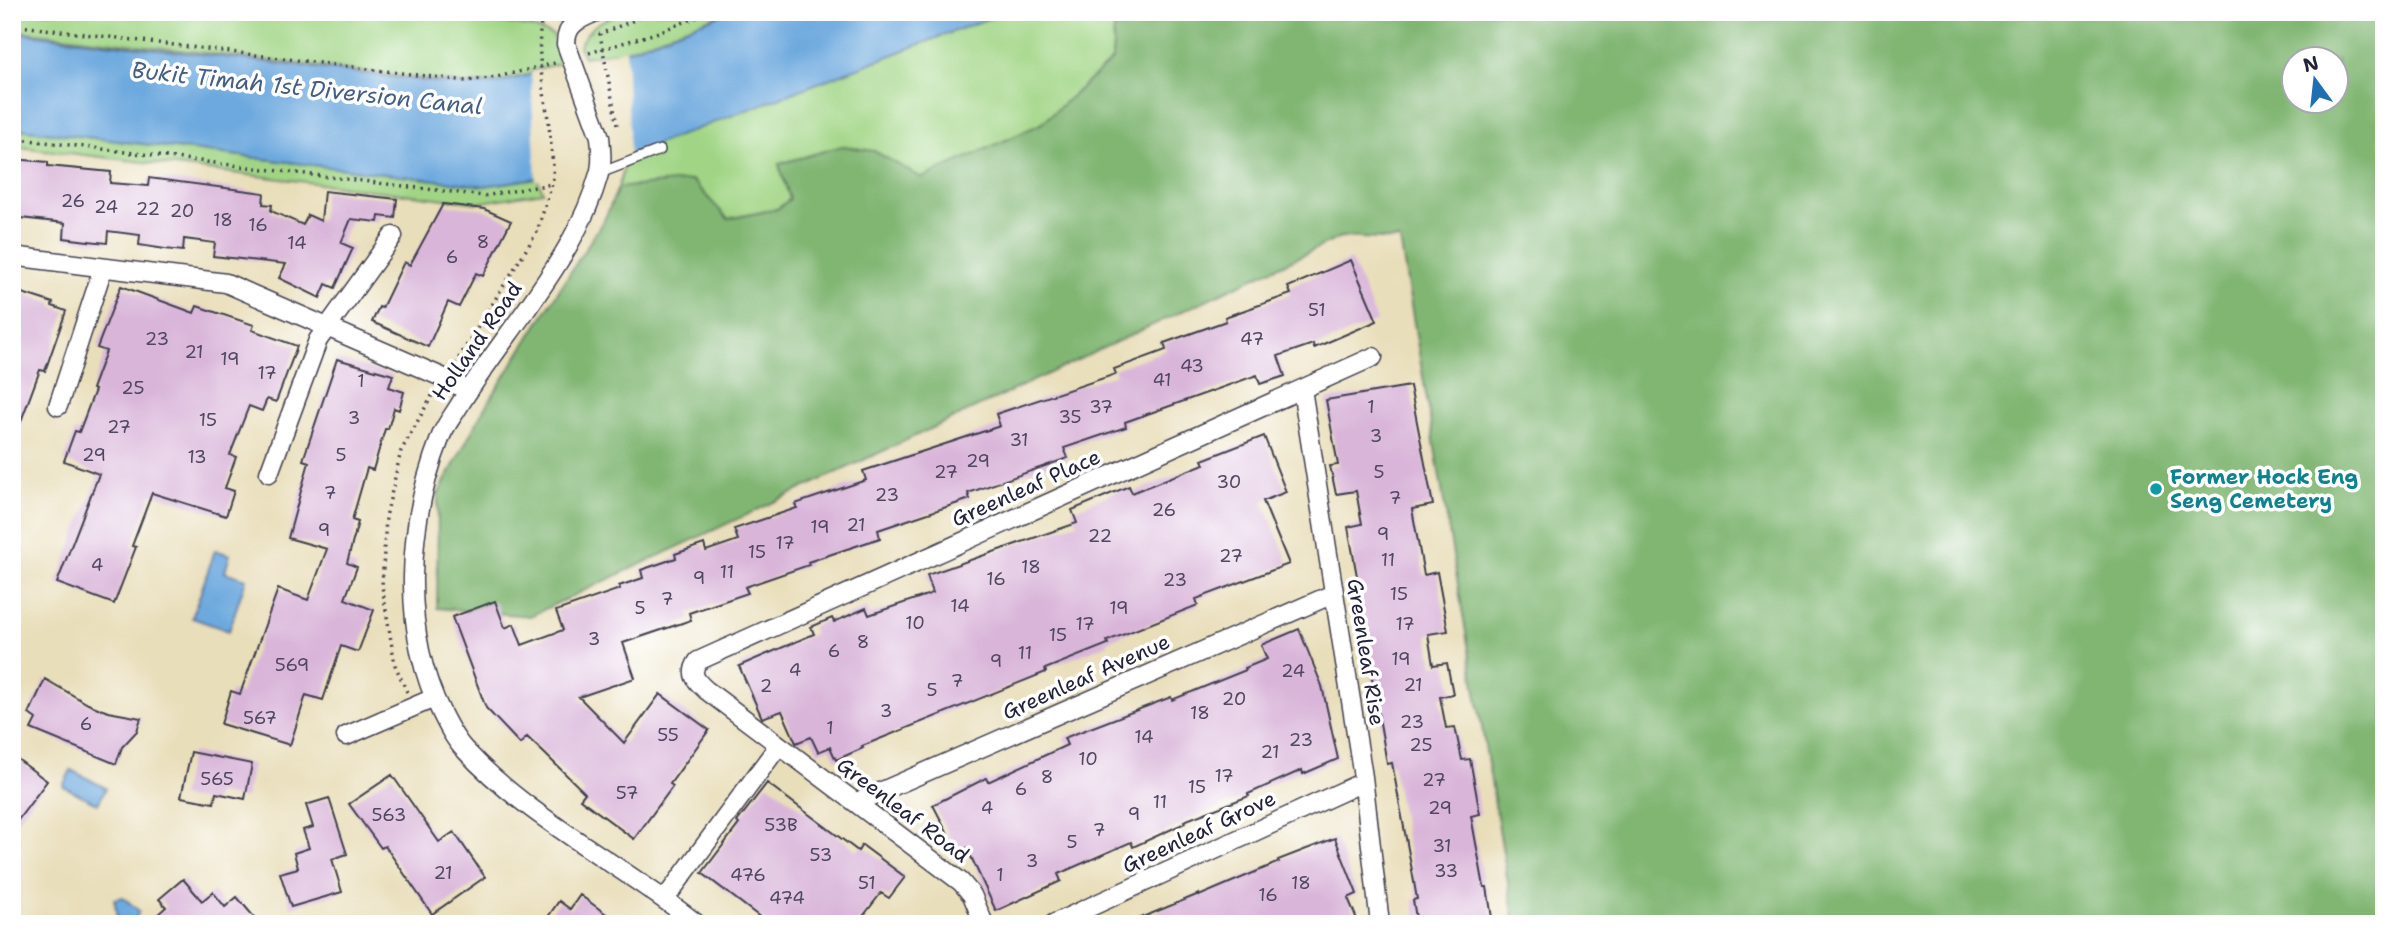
<svg xmlns="http://www.w3.org/2000/svg" width="2396" height="936" viewBox="0 0 2396 936" font-family="'Shantell Sans',sans-serif">
<style>
.green{fill:#a1d585;stroke:#627c60;stroke-width:2}
.forest{fill:#80b672;stroke:#516c56;stroke-width:2;fill-rule:evenodd}
.water{fill:#6da9de;stroke:#48668c;stroke-width:2}
.pier{fill:#e9deba}
.building{fill:#d9b5d9}
.lines{fill:none;stroke-linecap:round;stroke-linejoin:round}
.lane-casing{stroke:#403e4e;stroke-width:12}
.street-casing{stroke:#403e4e;stroke-width:21}
.path{stroke:#403e4e;stroke-width:3.5;stroke-dasharray:2 5;stroke-linecap:butt}
.lane{stroke:#fff;stroke-width:9}
.street{stroke:#fff;stroke-width:18}
.culture-dot{fill:#0f9aa8;stroke:#fff;stroke-width:2.5}
.labels{text-anchor:middle;dominant-baseline:central;stroke-width:7;stroke-linejoin:round;paint-order:stroke}
.number-label{font-size:18px;fill:#504762}
.street-label{font-size:21px;fill:#22223b;stroke:#fff}
.culture-label{font-size:21px;font-weight:bold;fill:#0d838f;stroke:#fff;text-anchor:start}
.water-label{font-size:23px;font-style:italic;fill:#445f84;stroke:#fff}
</style>
<rect width="100%" height="100%" fill="#fff"/>
<filter id="ink" filterUnits="userSpaceOnUse"><feTurbulence type="fractalNoise" baseFrequency=".0143" numOctaves="2"/><feDisplacementMap in="SourceGraphic" scale="14" xChannelSelector="R" yChannelSelector="G"/><feConvolveMatrix kernelMatrix="1 2 1 2 8 2 1 2 1" color-interpolation-filters="sRGB"/></filter>
<filter id="wash" filterUnits="userSpaceOnUse"><feTurbulence type="fractalNoise" baseFrequency=".00686" numOctaves="4" result="noise"/><feDisplacementMap in="SourceGraphic" scale="28" xChannelSelector="R" yChannelSelector="G"/><feGaussianBlur stdDeviation="1.57" result="paint"/><feColorMatrix in="noise" values="0 0 0 0 0 0 0 0 0 0 0 0 0 0 0 0 0 1.4 0 .05"/><feComposite in="paint" operator="in"/></filter>
<g filter="url(#wash)">
<rect width="100%" height="100%" fill="#e9deba"/>
<path class="green" d="M12 12H432L530 27 553 35 562 63 531 71V74L497 82 466 84 12 30Z
M623 12H727L626 50 584 57 579 46C588 26 603 19 623 12Z
M1005 12H1163L1114 28 1112 60 1041 124 922 179 874 151 779 165 790 199 777 209 727 219 692 181 618 188 628 155Z
M12 128 484 186 537 178 543 192 477 203 12 146Z"/>
<path class="forest" d="M1163 12H2384V924H1515L1400 240 1341 237 530 616 437 608 438 494 484 409 606 216 618 188 692 180 728 219 777 209 790 199 779 164 842 146 874 151 922 178 1041 124 1112 60 1114 28ZM2294 60H2336V102H2294Z"/>
<path class="water" d="M728 12H1005L628 155 537 178 484 186 12 128V32L466 86 497 83 628 50Z
M215 550 230 555 225 572 246 579 229 631 192 618Z
M71 770 106 788 98 804 63 786Z
M123 897 139 911 134 924H127L125 921 114 924 112 918 117 914 114 899Z"/>
<path class="pier" d="M626 49 630 156 536 181 531 72Z"/>
<g id="blocks">
<path class="building" d="M12 159 48 162V166L111 172 110 183 148 186 149 178 264 193 263 204 272 205 271 211 303 225 308 215 321 221 324 191 397 199 395 218 379 216 378 222 351 219 341 243 353 248 335 288 326 284 320 298 279 278 286 264 213 256 215 243 184 239 183 251 165 249 139 245 140 235 108 231 107 243 88 241 64 238 65 223 12 217Z
M443 204 484 209 511 221 483 276 476 273 459 307 448 302 428 347 372 322 379 307 382 308 404 262 410 265Z
M1351 260 1377 321 1314 348 1313 344 1278 356 1285 376 1260 384 1257 375 1125 422 1126 427 1064 448 1068 458 968 493 970 499 878 530 880 538 808 562 809 565 745 587 748 593 689 613 691 620 623 643 635 678 579 697 624 743 660 694 709 730 670 784 673 786 634 839 580 799 585 793 543 752 527 737 520 744 486 708 452 617 495 601 505 628 514 624 522 645 563 630 556 611 620 589 619 586 643 578 641 570 676 558 675 554 704 544 706 551 738 540 734 529 797 508 795 504 866 480 863 471 1000 426 996 414 1116 374 1114 369 1166 350 1164 343 1226 321 1225 317 1291 294 1288 287Z
M121 286 194 313 197 306 254 325 252 330 297 346 276 402 267 399 262 411 249 406 230 455 236 457 225 488 234 491 226 516 152 493 132 546 136 547 114 604 57 583 99 474 64 461 75 431 79 432 95 390 92 389 106 351 97 348Z
M16 291 53 303 52 306 66 311 45 371 40 370 14 440H12V301Z
M337 359 393 375 389 387 404 392 399 410 394 408 388 429H385L373 470 367 468 352 520 358 522 347 563 357 567 345 599 374 610 358 652 341 646 323 700 306 695 290 745 221 724 231 691 240 694 278 589 308 600 327 549 288 538 309 462 303 460Z
M1410 386 1433 505 1412 509 1424 575 1437 572 1448 631 1428 634 1433 665 1447 663 1453 694 1440 697 1446 728 1455 727 1462 760 1470 759 1480 814 1471 816 1484 887H1487L1493 924H1417L1413 900 1417 899 1411 865 1392 763 1387 764 1383 740 1356 587H1359L1348 527 1362 524 1356 491 1336 494 1330 466 1338 465 1326 400Z
M1264 436 1286 492 1263 501 1289 564 1196 599 1198 605 1107 641 1108 644 1045 669 1046 672 862 746 863 748 836 760 830 747 818 752 811 737 796 743 782 711 762 718 739 666 814 634 811 627 832 618 834 622 866 608 869 615 933 593 927 575 1077 523 1072 510 1129 486 1132 493 1204 464 1202 460Z
M1299 629 1322 686 1338 759 1303 774 1302 770 1248 794 1249 796 1184 821 1185 823 1133 847 1131 842 1058 874 1061 881 996 911 967 848 958 853 933 805 986 778 988 782 1067 745 1064 738 1171 697 1172 700 1246 670 1245 668 1267 659 1261 645Z
M45 679 88 704 108 712 141 718 137 731 122 747 116 764 31 729 36 719 29 714Z
M191 752 252 764 245 799 216 793 214 803 181 797Z
M12 755 47 781 12 828Z
M392 775 439 842 454 832 485 877 432 914 385 846 381 848 349 804Z
M767 783 858 851 862 845 905 877 889 898 881 893 857 924H769L702 873 739 824 737 822Z
M329 798 347 854 332 859 342 892 291 907 280 873 298 868 294 853 309 848 303 830 313 827 306 805Z
M1335 838 1357 894 1348 898 1359 924H1126L1199 894V896L1279 862 1278 860Z
M183 879 202 901 213 892 225 907 237 897 260 924H147L166 907 159 899Z
M580 895 620 924H543L559 901 570 909Z"/>
</g>
</g>
<g filter="url(#ink)">
<use href="#blocks" fill-opacity="0" stroke="#403e4e" stroke-width="2"/>
<g class="lines">
<g class="lane-casing">
<path id="lane" d="M600 173 660 150"/>
</g>
<g class="street-casing">
<path id="street" d="M596 12C579 19 566 24 566 44L600 137C601 149 603 162 599 174 585 225 554 271 524 313 501 345 477 376 457 409 452 417 445 426 441 436 407 522 400 630 442 714 448 726 455 740 465 750 529 819 623 865 697 924
M12 256 226 283 444 378 468 391
M1302 389 1363 777 1380 924
M58 406 103 268
M269 473 318 340 393 236
M346 736 434 698
M857 802 1333 594
M665 899 779 745
M984 924 972 895 961 882 706 690C696 681 689 674 698 661L1373 357
M1053 924 1363 782"/>
</g>
<path class="path" d="M12 25 466 81 497 77 555 63
M589 53 656 33 710 12
M617 125 600 34 654 12
M12 138 484 196 552 184
M455 364 537 232 552 184C555 172 552 159 551 146 548 103 534 59 542 16L549 12
M407 692 395 665 382 586 386 517 401 451 434 392"/>
<use href="#lane" class="lane"/>
<use href="#street" class="street"/>
</g>
</g>
<circle class="culture-dot" cx="2156" cy="489" r="7"/>
<g class="labels">
<g class="number-label">
<text x="73" y="201">26</text>
<text x="106" y="207">24</text>
<text x="148" y="209">22</text>
<text x="182" y="211">20</text>
<text x="223" y="220">18</text>
<text x="258" y="225">16</text>
<text x="483" y="242">8</text>
<text x="297" y="243">14</text>
<text x="452" y="257">6</text>
<text x="1317" y="310">51</text>
<text x="157" y="339">23</text>
<text x="1252" y="339">47</text>
<text x="194" y="352">21</text>
<text x="230" y="359">19</text>
<text x="1192" y="366">43</text>
<text x="267" y="373">17</text>
<text x="1162" y="380">41</text>
<text x="361" y="381">1</text>
<text x="133" y="388">25</text>
<text x="1101" y="407">37</text>
<text x="1371" y="407">1</text>
<text x="1070" y="417">35</text>
<text x="354" y="418">3</text>
<text x="208" y="420">15</text>
<text x="119" y="427">27</text>
<text x="1376" y="436">3</text>
<text x="1019" y="440">31</text>
<text x="94" y="455">29</text>
<text x="341" y="455">5</text>
<text x="197" y="457">13</text>
<text x="978" y="461">29</text>
<text x="946" y="472">27</text>
<text x="1379" y="472">5</text>
<text x="1229" y="482">30</text>
<text x="330" y="493">7</text>
<text x="887" y="495">23</text>
<text x="1395" y="498">7</text>
<text x="1164" y="510">26</text>
<text x="856" y="525">21</text>
<text x="820" y="527">19</text>
<text x="324" y="530">9</text>
<text x="1383" y="534">9</text>
<text x="1100" y="536">22</text>
<text x="785" y="543">17</text>
<text x="757" y="552">15</text>
<text x="1231" y="556">27</text>
<text x="1388" y="560">11</text>
<text x="97" y="565">4</text>
<text x="1031" y="567">18</text>
<text x="727" y="572">11</text>
<text x="699" y="578">9</text>
<text x="996" y="579">16</text>
<text x="1175" y="580">23</text>
<text x="1399" y="594">15</text>
<text x="667" y="599">7</text>
<text x="960" y="606">14</text>
<text x="640" y="608">5</text>
<text x="1119" y="608">19</text>
<text x="915" y="623">10</text>
<text x="1085" y="624">17</text>
<text x="1405" y="624">17</text>
<text x="1058" y="635">15</text>
<text x="594" y="639">3</text>
<text x="863" y="642">8</text>
<text x="834" y="651">6</text>
<text x="1025" y="653">11</text>
<text x="1401" y="659">19</text>
<text x="996" y="661">9</text>
<text x="292" y="665">569</text>
<text x="795" y="670">4</text>
<text x="1293" y="671">24</text>
<text x="957" y="681">7</text>
<text x="1413" y="685">21</text>
<text x="766" y="686">2</text>
<text x="932" y="690">5</text>
<text x="1234" y="699">20</text>
<text x="886" y="711">3</text>
<text x="1200" y="713">18</text>
<text x="260" y="718">567</text>
<text x="1412" y="722">23</text>
<text x="86" y="724">6</text>
<text x="830" y="728">1</text>
<text x="668" y="735">55</text>
<text x="1144" y="737">14</text>
<text x="1301" y="740">23</text>
<text x="1421" y="745">25</text>
<text x="1270" y="752">21</text>
<text x="1088" y="759">10</text>
<text x="1224" y="776">17</text>
<text x="1047" y="777">8</text>
<text x="217" y="779">565</text>
<text x="1434" y="780">27</text>
<text x="1197" y="787">15</text>
<text x="1021" y="789">6</text>
<text x="627" y="793">57</text>
<text x="1160" y="802">11</text>
<text x="987" y="808">4</text>
<text x="1440" y="808">29</text>
<text x="1134" y="814">9</text>
<text x="389" y="815">563</text>
<text x="781" y="825">53B</text>
<text x="1099" y="830">7</text>
<text x="1072" y="842">5</text>
<text x="1442" y="846">31</text>
<text x="821" y="855">53</text>
<text x="1032" y="861">3</text>
<text x="1446" y="871">33</text>
<text x="443" y="873">21</text>
<text x="748" y="875">476</text>
<text x="1000" y="875">1</text>
<text x="867" y="883">51</text>
<text x="1301" y="883">18</text>
<text x="1268" y="895">16</text>
<text x="787" y="898">474</text>
</g>
<g class="street-label">
<text transform="translate(477 341) rotate(-55)">Holland Road</text>
<text transform="translate(1026 488) rotate(-24)">Greenleaf Place</text>
<text transform="translate(1366 652) rotate(81)">Greenleaf Rise</text>
<text transform="translate(1086 677) rotate(-24)">Greenleaf Avenue</text>
<text transform="translate(903 810) rotate(37)">Greenleaf Road</text>
<text transform="translate(1199 832) rotate(-25)">Greenleaf Grove</text>
</g>
<g class="culture-label">
<text x="2170" y="477">Former Hock Eng<tspan x="2170" dy="24">Seng Cemetery</tspan></text>
</g>
<g class="water-label">
<text transform="translate(307 88) rotate(6)">Bukit Timah 1st Diversion Canal</text>
</g>
</g>
<rect width="2396" height="936" fill="none" stroke="#fff" stroke-width="42"/>
<g transform="translate(2315 80) rotate(345)"><circle r="33" fill="#ffffff" stroke="#a7a7b1" stroke-width="2"/>
<path d="M0-5L12 26L0 18L-12 26Z" fill="#1f6fb2"/>
<text y="-10" font-size="19" font-weight="bold" text-anchor="middle" fill="#22223b">N</text>
</g>
</svg>
